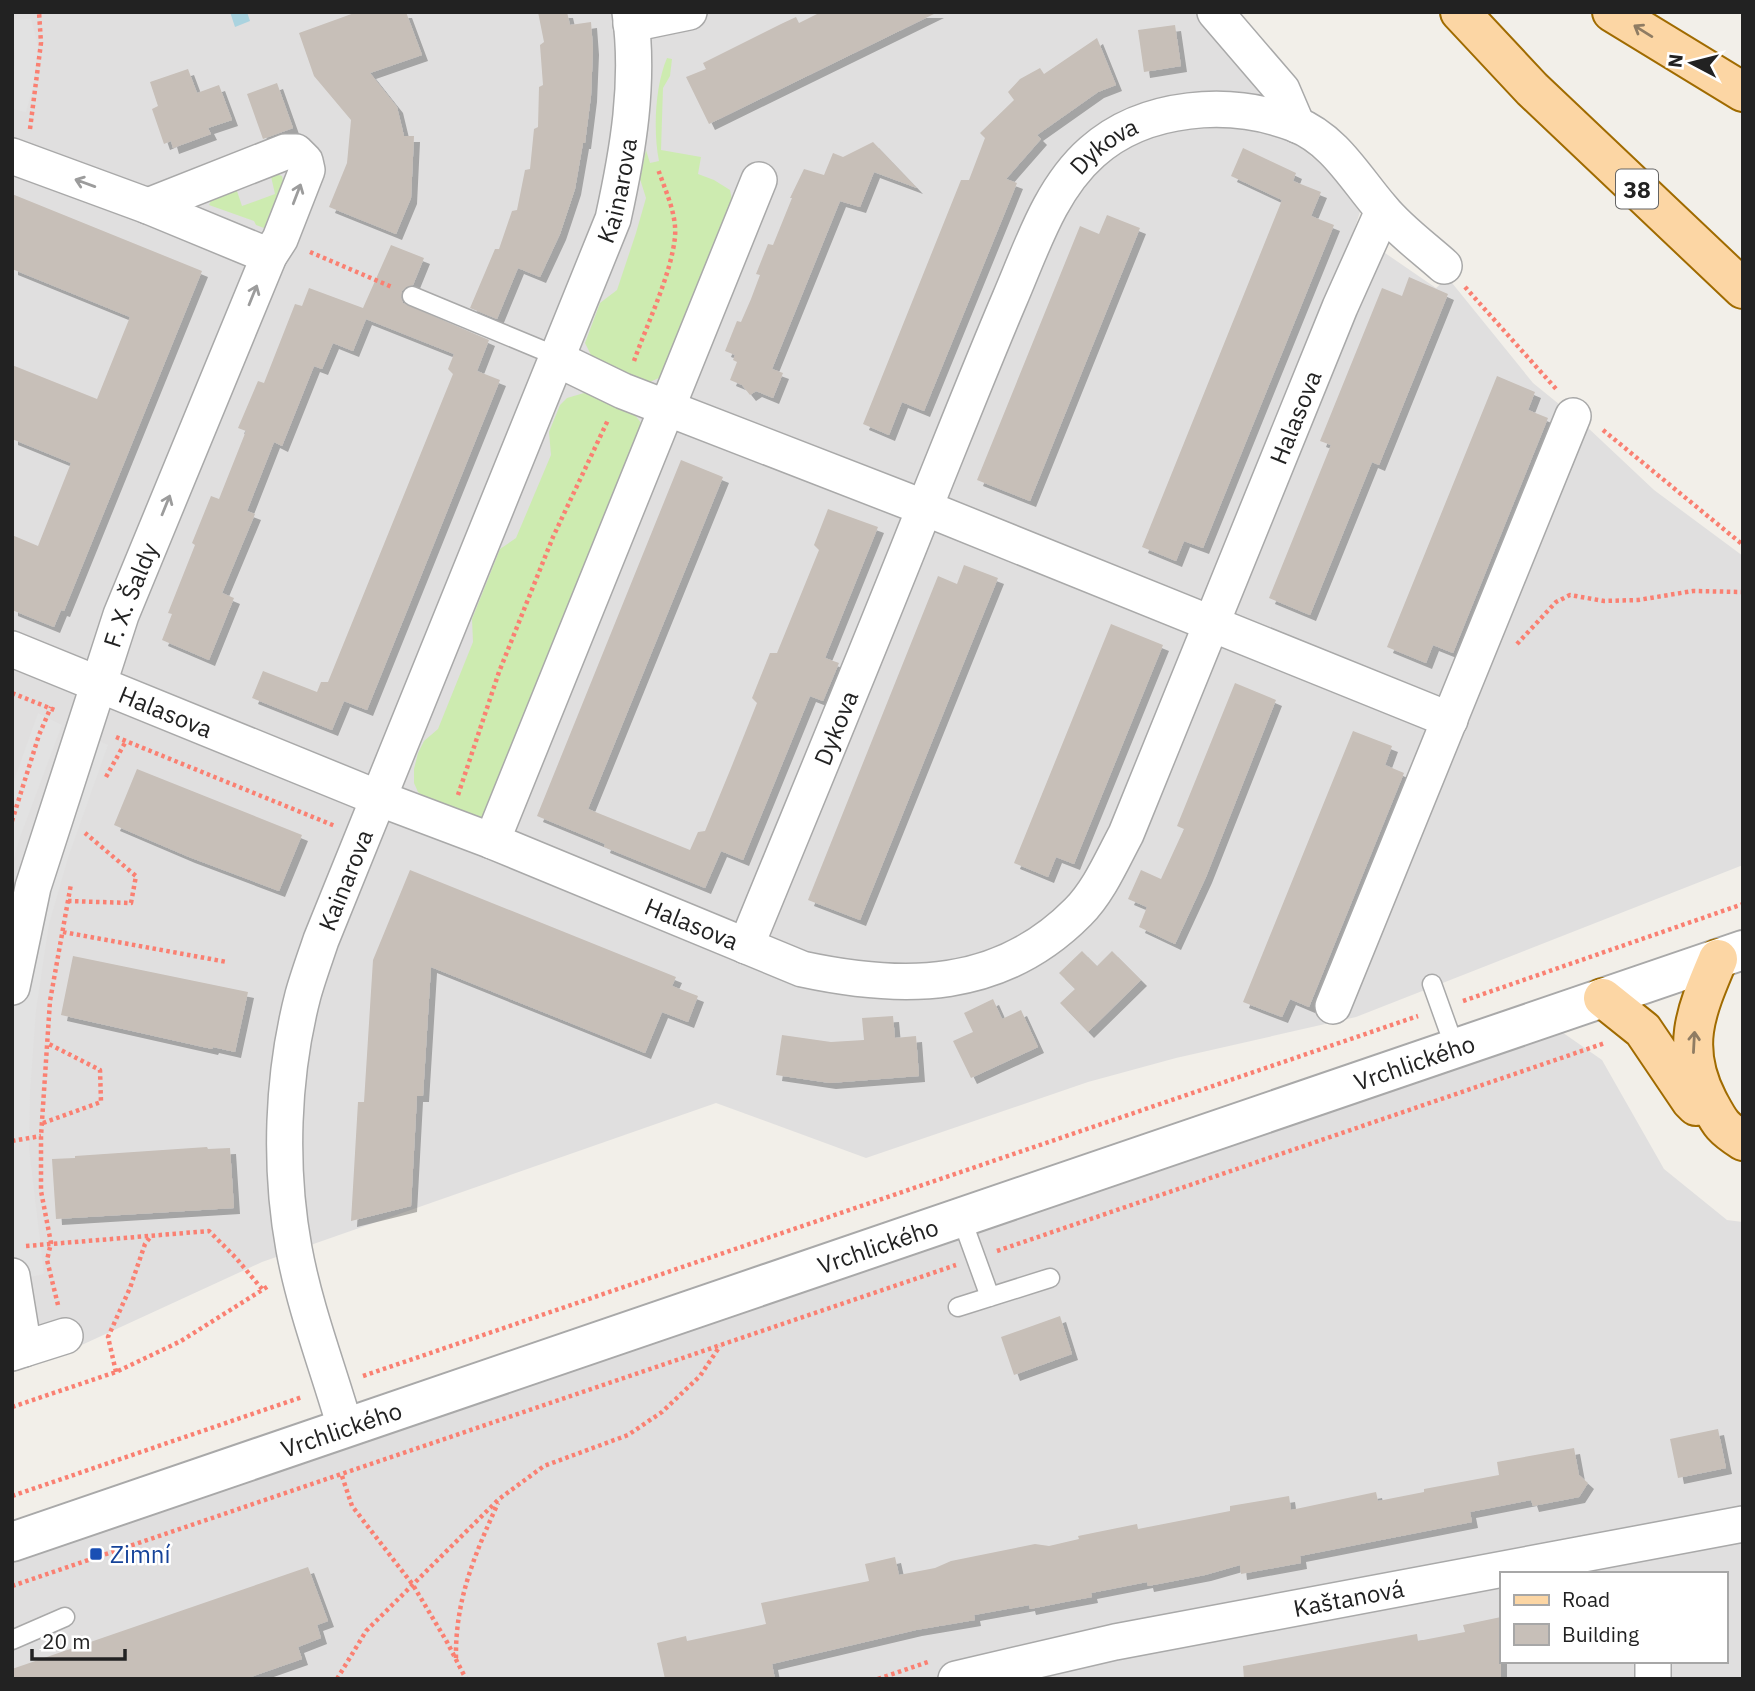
<svg xmlns="http://www.w3.org/2000/svg" width="1755" height="1691" viewBox="0 0 1755 1691" font-family="'IBM Plex Sans',sans-serif">
<style>
.residential{fill:#e0dfdf;fill-rule:evenodd}
.grass{fill:#cdebb0}
.parking{fill:#e2e2e2}
.water{fill:#aad3df}
.building{fill:#c7bfb8;filter:url(#shadow)}
.lines{fill:none;stroke-linecap:round;stroke-linejoin:round}
.service-casing{stroke:#a9a9a9;stroke-width:21}
.minor-casing{stroke:#a9a9a9;stroke-width:38}
.tertiary-casing{stroke:#a9a9a9;stroke-width:42}
.primary-casing{stroke:#a06b00;stroke-width:42}
.path{stroke:#fa8072;stroke-width:4.5;stroke-dasharray:3.5 3.5;stroke-linecap:butt}
.service{stroke:#fff;stroke-width:18}
.minor{stroke:#fff;stroke-width:35}
.tertiary{stroke:#fff;stroke-width:38}
.primary{stroke:#fcd6a4;stroke-width:38}
.oneway{stroke:#8f7c63}
.oneway2{stroke:#9c9c9c}
.transit-dot{fill:#1a4fb4;stroke:#fff;stroke-width:2.5}
.labels{text-anchor:middle;dominant-baseline:central;stroke-width:5;stroke-linejoin:round;paint-order:stroke}
.shield{fill:#fff;stroke:#646464;stroke-width:2}
.shield-label{font-size:23px;font-weight:bold;fill:#222}
.street-label{font-size:24px;fill:#222;stroke:#fff}
.transit-label{font-size:24px;fill:#164399;stroke:#fff;text-anchor:start}
</style>
<defs>
<filter id="shadow"><feDropShadow dx="6" dy="6" stdDeviation="0" flood-color="#0004"/></filter>
</defs>
<rect width="100%" height="100%" fill="#f2efe9"/>
<path class="residential" d="M12 12H1206L1301 148 1333 174 1360 212 1353 233 1369 242 1436 288 1448 278 1533 383 1586 426 1654 490 1743 556V865L1356 1017 1176 1058 1088 1082 866 1158 716 1103 262 1262 73 1349 12 1369Z
M1559 1030 1602 1060 1664 1169 1727 1220 1743 1222V1679H12V1564L504 1385ZM1501 1574H1725V1661H1501Z"/>
<path class="grass" d="M667 58 672 59 670 76 663 88 661 150 701 157 698 174 714 180 730 190 732 200 666 375 645 384 593 359 585 343 600 303 617 290 636 233 646 198 640 179 646 150 650 163 659 161C653 131 655 86 667 58Z
M270 172 282 176 283 181 264 228 256 225 254 221 209 205 215 192 235 185 242 206 275 194Z
M584 393C606 397 632 406 643 426L483 818 475 819 426 799 418 792 414 783V769L418 753 424 741 438 729 473 642 472 619 500 549 516 538 551 455 549 432 560 405 567 398Z"/>
<path class="parking" d="M31 19 38 47 33 87 26 112 12 109 15 56 12 20Z
M38 713 62 725 19 840 12 866V786Z
M87 736 108 745 68 858 49 924 36 1010 30 1092 29 1148 44 1274 17 1280 12 1248V994Z"/>
<path class="water" d="M230 12H247L250 21 235 27Z"/>
<path class="building" d="M357 12H406L422 55 370 73 397 107 404 136H414L411 198 396 234 329 207 347 163 351 120 314 76 299 33Z
M538 12H567L570 25 591 22 593 49 591 96 585 143H583L575 189 560 234 540 277 518 268 497 319 470 308 495 249H499L512 211 517 210 525 170 530 169 534 129 538 127 539 87 543 85 540 45 544 42Z
M821 12H938L709 124 686 77 706 69 703 63 781 24 796 17 799 23Z
M1175 25 1181 66 1144 72 1138 30Z
M1097 38 1116 85 1098 92 1037 135 1041 139 1006 179 1017 183 924 411 902 402 889 435 863 424 961 180H969L985 138 980 133 1014 100 1008 92 1020 79 1040 68 1044 74Z
M188 69 197 93 219 85 232 120 208 128 211 134 173 148 171 141 164 144 152 109 158 106 150 82Z
M277 83 293 128 263 139 247 94Z
M873 142 917 188 874 172 860 207 840 201 772 369 783 373 773 398 756 391 750 395 742 385 730 380 737 362 733 360 735 355 725 351 737 321 741 322 751 299 760 275 756 274 768 244 773 245 792 198H790L804 169 824 175 833 153 843 157Z
M1243 148 1296 173 1293 181 1321 192 1311 216 1334 225 1203 548 1184 541 1176 561 1142 547 1282 200 1231 176Z
M12 194 202 271 64 611 61 610 54 627 12 610V535L38 546 71 463 12 439V365L97 399 130 317 12 269Z
M1107 215 1140 228 1030 501 977 480 1080 226 1099 234Z
M391 245 424 258 413 285 406 287 402 291 401 298 403 303 489 340 477 371 500 380 367 710 344 701 332 730 252 698 263 671 317 692 321 682H328L453 374 448 369 454 354 366 319 353 351 333 343 322 369 314 366 282 446 274 442 247 511 255 514 222 593 234 598 209 660 162 640 172 614 168 613 195 545 192 543 211 496 219 499 246 431 238 428 258 381 264 383 295 304 302 306 309 288 363 308Z
M1409 277 1448 294 1379 465 1372 462 1310 615 1269 598 1331 445 1320 441 1382 288 1402 296Z
M1497 376 1535 392 1528 410 1548 418 1453 653 1433 645 1426 663 1387 647Z
M681 460 723 477 588 809 690 850 698 832 705 831 731 768 757 703 752 698 770 653H777L819 550 814 545 828 509 878 527 825 658 839 663 823 701 810 696 743 860 721 851 705 888 604 847 605 844 537 816Z
M964 565 998 578 860 920 808 900 938 576 957 584Z
M1111 624 1163 645 1074 864 1056 857 1048 877 1014 863Z
M1235 683 1276 700 1206 877 1175 944 1139 927 1147 907 1128 899 1141 870 1161 879 1184 829 1177 826Z
M1353 731 1392 746 1385 765 1404 773 1309 1007 1290 999 1282 1017 1243 1002Z
M137 769 302 835 279 891 189 857 114 825Z
M410 870 676 977 672 986 698 996 688 1022 662 1012 645 1053 431 967 423 1096H417L411 1206 351 1221 358 1102H364L373 960Z
M1082 951 1097 966 1112 951 1141 980 1088 1032 1060 1003 1075 989 1059 973Z
M73 956 248 992 235 1052 213 1047 212 1049 61 1015Z
M993 999 1002 1019 1021 1010 1038 1047 971 1078 953 1041 973 1032 964 1013Z
M893 1016 895 1038 916 1036 919 1076 830 1083 776 1075 782 1035 831 1042 864 1040 862 1018Z
M207 1147 208 1149 230 1148 234 1208 56 1219 52 1159 75 1158V1156Z
M1060 1316 1072 1354 1014 1375 1001 1337Z
M1718 1429 1726 1468 1678 1478 1670 1439Z
M1574 1448 1579 1475 1588 1483 1579 1497 1533 1506 1531 1500 1470 1512 1472 1522 1300 1556 1301 1563 1241 1574 1240 1565 1205 1575 1148 1586 1147 1582 1091 1593 1092 1597 1065 1602 1030 1609 1029 1605 974 1615 975 1620 916 1630 772 1664 775 1679H665L657 1643 686 1636 687 1641 766 1624 761 1603 869 1581 865 1564 895 1557 899 1575 935 1568 951 1561 1035 1544 1049 1546 1079 1539 1078 1536 1137 1524 1138 1529 1230 1511V1506L1289 1496 1291 1510 1376 1492 1378 1501 1424 1492V1489L1499 1475 1497 1462Z
M308 1567 328 1621 317 1625 321 1638 298 1647 302 1659 245 1679H12V1669Z
M1501 1617V1679H1244L1243 1666 1417 1634 1418 1641 1465 1632 1463 1625Z"/>
<g class="lines">
<g class="service-casing">
<path id="service" d="M412 296 542 350 557 359
M1432 984 1455 1048
M961 1217 990 1297
M958 1307 1050 1278
M12 1640 65 1617"/>
</g>
<g class="minor-casing">
<g id="minor">
<path d="M1215 12 1282 90 1297 125"/>
<path d="M631 24 689 12"/>
<path d="M12 156 148 206 269 256"/>
<path d="M557 359 623 391 925 508 1450 720"/>
<path id="s1" d="M12 649 378 798 492 841 802 969C904 991 1000 991 1078 912 1099 891 1112 860 1126 834L1340 307 1383 211"/>
<path d="M492 841 759 180"/>
<path id="s2" d="M746 946C809 792 873 639 934 484 959 422 984 359 1010 298 1032 247 1050 189 1092 152 1145 105 1230 99 1295 124 1335 140 1355 178 1382 209 1399 230 1424 248 1444 266"/>
<path id="s3" d="M12 987 33 887 121 615 269 256 280 239 307 170 305 161 296 152H285L148 206"/>
<path d="M1333 1006 1573 416"/>
<path d="M12 1276 24 1349 12 1353"/>
<path d="M24 1349 65 1336"/>
<path id="s4" d="M345 1427C328 1368 305 1309 294 1249 279 1167 282 1076 303 995 308 977 315 958 321 940L613 219C628 151 640 82 630 12"/>
<path d="M1653 1661V1679"/>
<path id="s5" d="M956 1679 1115 1642 1743 1524"/>
</g>
</g>
<g class="tertiary-casing">
<g id="tertiary">
<path id="s6" d="M12 1542 1743 950"/>
</g>
</g>
<g class="primary-casing">
<path id="primary" d="M1460 12 1532 89 1743 289
M1612 12 1743 92
M1718 959C1696 1011 1680 1047 1708 1101 1720 1123 1721 1127 1743 1141
M1603 998 1643 1030 1691 1101 1696 1106"/>
</g>
<path class="path" d="M30 129 41 43 39 12
M310 252 392 287
M1465 287 1557 390
M634 361C647 324 671 275 675 237 677 214 665 190 658 169
M1603 430 1743 545
M1517 644 1556 602 1570 595 1604 601 1638 600 1693 591 1743 592
M12 693 57 711
M116 737 335 826
M106 777 126 741
M458 795 499 672 553 537 608 420
M12 821 39 735 51 707
M68 901 131 903 136 876 85 833
M63 932 227 962
M1463 1001 1743 904
M43 1123 101 1102 100 1070 47 1043
M12 1141 41 1136
M26 1246 209 1231 236 1258 262 1289
M997 1251 1605 1043
M58 1305 47 1260 51 1243 41 1191V1136L50 1001 71 884
M116 1372 108 1337 130 1288 145 1244 151 1236
M363 1376 1418 1016
M12 1407 116 1372 181 1341 270 1285
M342 1476 352 1506 413 1585 447 1642 466 1679
M12 1496 302 1397
M12 1586 956 1265
M456 1658C455 1600 475 1554 498 1503
M337 1679 366 1631 499 1499 544 1466 628 1435 662 1412 700 1376 720 1346
M878 1679 928 1662"/>
<use href="#service" class="service"/>
<use href="#minor" class="minor"/>
<use href="#tertiary" class="tertiary"/>
<use href="#primary" class="primary"/>
</g>
<defs><path id="oneway-shaft" d="M-6 0H5M1.5-3L5.5 0L1.5 3" fill="none" stroke-width="1.6" stroke-linecap="round" stroke-linejoin="round" transform="scale(1.75)"/></defs>
<g class="oneway">
<use href="#oneway-shaft" transform="translate(1643 31) rotate(-148)"/>
<use href="#oneway-shaft" transform="translate(1694 1042) rotate(-87)"/>
</g>
<g class="oneway2">
<use href="#oneway-shaft" transform="translate(85 183) rotate(-160)"/>
<use href="#oneway-shaft" transform="translate(297 194) rotate(-69)"/>
<use href="#oneway-shaft" transform="translate(253 295) rotate(-68)"/>
<use href="#oneway-shaft" transform="translate(166 505) rotate(-68)"/>
</g>
<rect class="transit-dot" x="89" y="1547" width="14" height="14" rx="3.5"/>
<g class="labels">
<rect class="shield" x="1616" y="169.5" width="42" height="39" rx="5"/>
<g class="shield-label">
<text x="1637" y="189">38</text>
</g>
<g class="street-label">
<text stroke="none"><textPath href="#s2" startOffset="882">Dykova</textPath></text>
<text stroke="none"><textPath href="#s4" startOffset="1306">Kainarova</textPath></text>
<text stroke="none"><textPath href="#s1" startOffset="1690">Halasova</textPath></text>
<text stroke="none"><textPath href="#s3" startOffset="410">F. X. Šaldy</textPath></text>
<text stroke="none"><textPath href="#s1" startOffset="166">Halasova</textPath></text>
<text stroke="none"><textPath href="#s2" startOffset="236">Dykova</textPath></text>
<text stroke="none"><textPath href="#s4" startOffset="564">Kainarova</textPath></text>
<text stroke="none"><textPath href="#s1" startOffset="733">Halasova</textPath></text>
<text stroke="none"><textPath href="#s6" startOffset="1482">Vrchlického</textPath></text>
<text stroke="none"><textPath href="#s6" startOffset="915">Vrchlického</textPath></text>
<text stroke="none"><textPath href="#s6" startOffset="348">Vrchlického</textPath></text>
<text stroke="none"><textPath href="#s5" startOffset="401">Kaštanová</textPath></text>
</g>
<g class="transit-label">
<text x="110" y="1554">Zimní</text>
</g>
</g>
<rect width="1755" height="1691" fill="none" stroke="#222222" stroke-width="28"/>
<rect x="1500" y="1572" width="228" height="91" fill="#ffffff" stroke="#a7a7a7" stroke-width="2"/>
<rect x="1514" y="1595" width="35" height="10" fill="#fcd6a4" stroke="#a7a7a7" stroke-width="2"/>
<text x="1562" y="1607" font-size="21" fill="#222222">Road</text>
<rect x="1514" y="1624" width="35" height="21" fill="#c7bfb8" stroke="#a7a7a7" stroke-width="2"/>
<text x="1562" y="1642" font-size="21" fill="#222222">Building</text>
<g transform="translate(1692 63) rotate(277)" stroke="#ffffff" stroke-width="5" paint-order="stroke">
<path d="M0-5L12 26L0 18L-12 26Z" fill="#222222"/>
<text y="-10" font-size="19" font-weight="bold" text-anchor="middle" fill="#222222">N</text>
</g>
<path d="M32 1649v10h93v-10" fill="none" stroke="#222222" stroke-width="3.5"/>
<text x="42" y="1649" font-size="21" fill="#222222" stroke="#ffffff" stroke-width="5" paint-order="stroke">20 m</text>
</svg>
